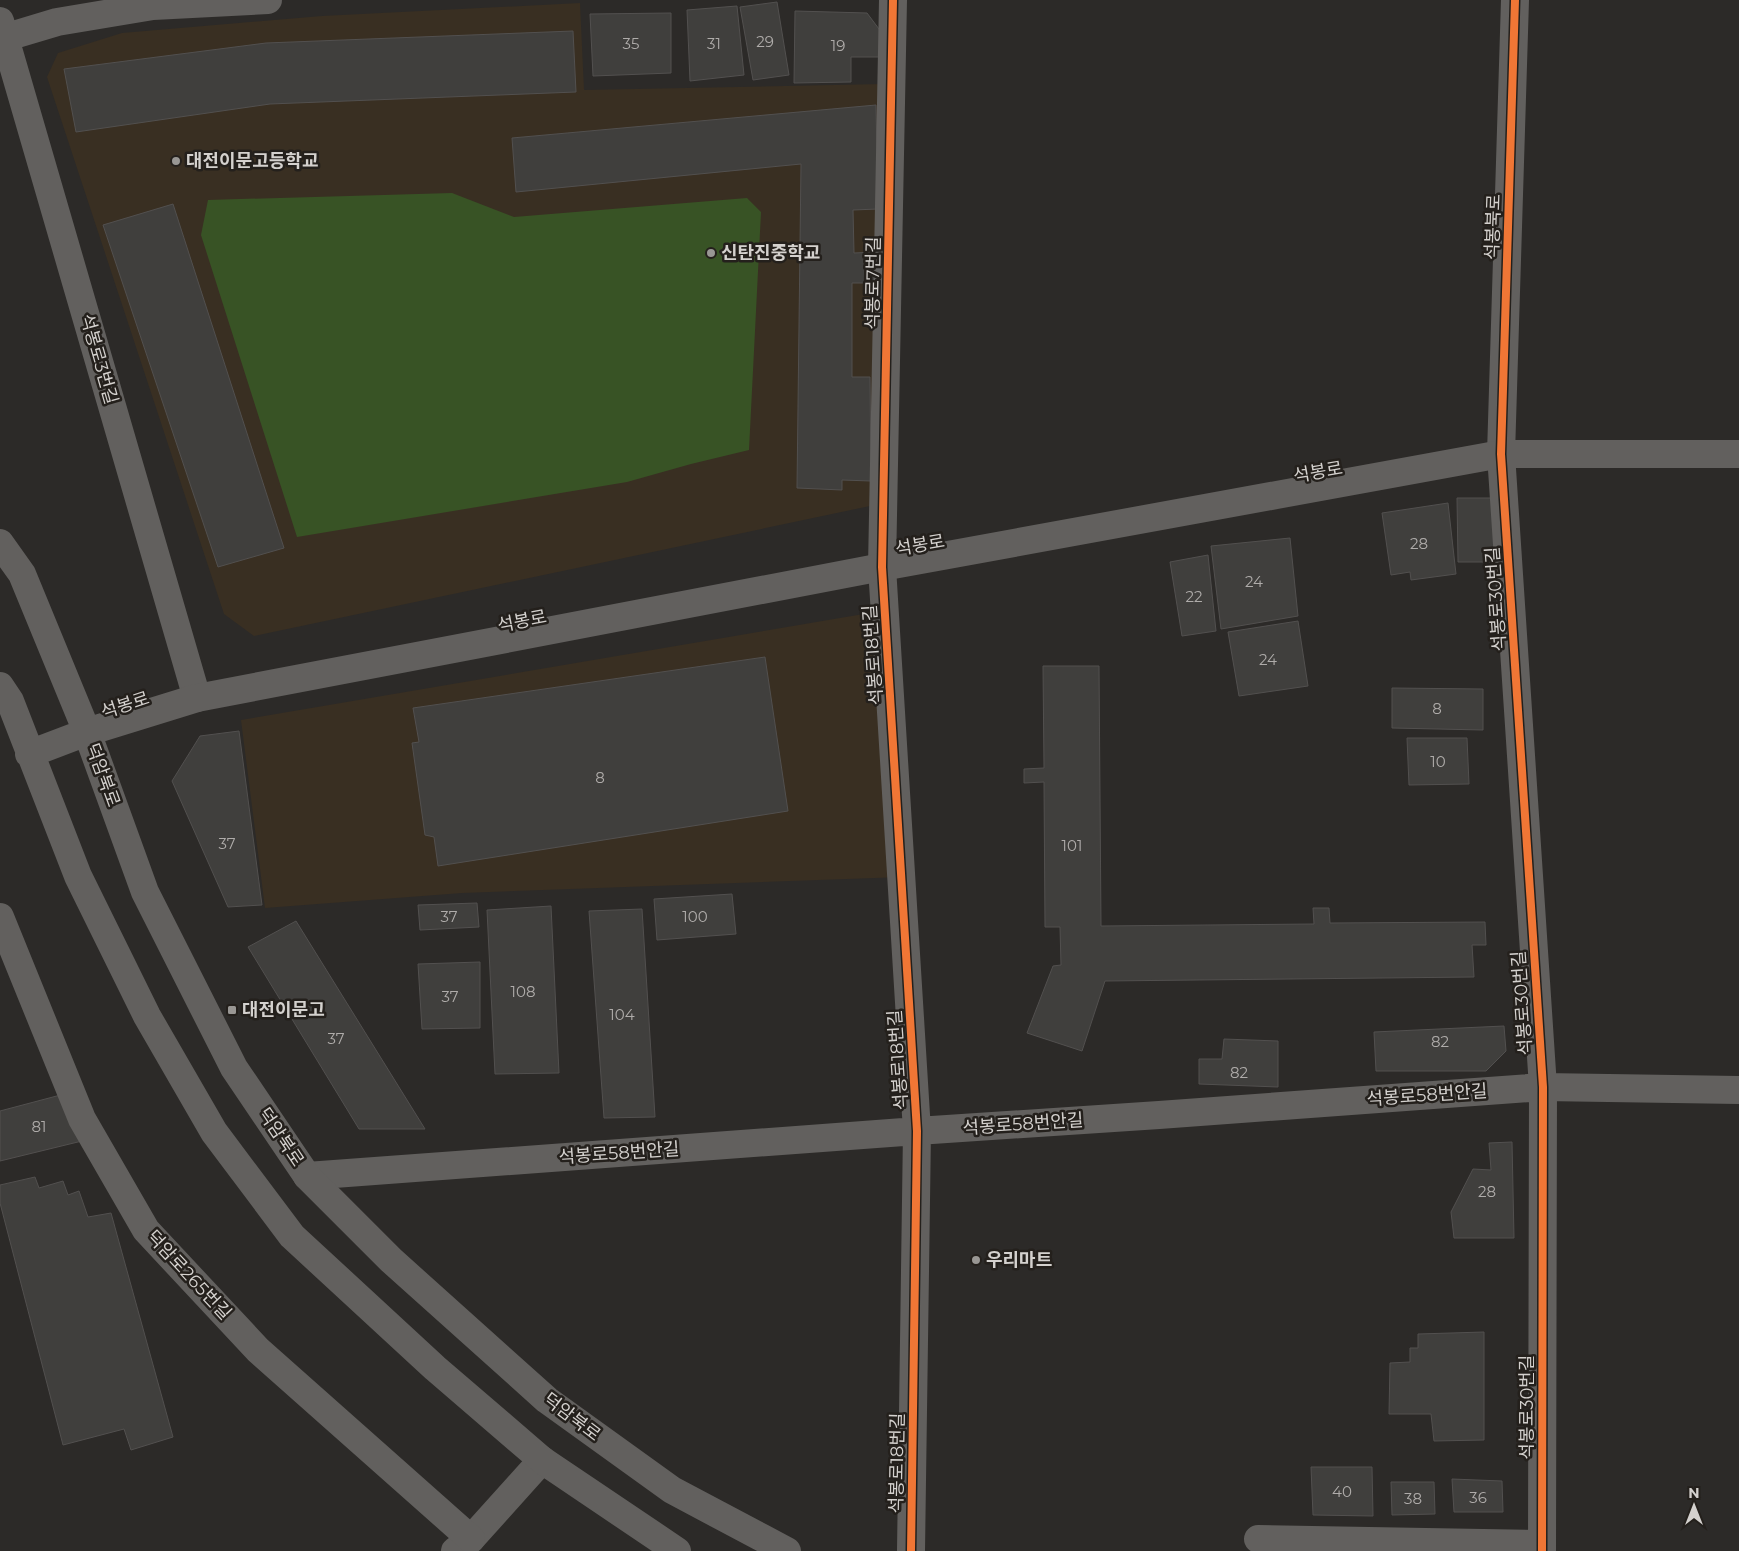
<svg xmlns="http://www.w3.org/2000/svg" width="1739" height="1551" viewBox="0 0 1739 1551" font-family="Montserrat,'Noto Sans KR',sans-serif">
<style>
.education{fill:#392f22}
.green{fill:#385325}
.building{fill:#403f3d;stroke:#52504f}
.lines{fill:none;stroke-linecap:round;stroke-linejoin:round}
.street{stroke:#62605e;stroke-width:28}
.secondary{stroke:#62605e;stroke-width:28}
.cycleway-casing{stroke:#24201c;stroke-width:11}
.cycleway{stroke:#f07635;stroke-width:8}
.poi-dot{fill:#999794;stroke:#24201c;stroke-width:2}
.labels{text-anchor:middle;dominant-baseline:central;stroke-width:5;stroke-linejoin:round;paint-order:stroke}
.number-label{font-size:15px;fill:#afacaa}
.poi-label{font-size:18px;font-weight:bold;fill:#d4d1ce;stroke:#24201c;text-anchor:start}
.street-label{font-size:18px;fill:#d4d1ce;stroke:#24201c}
</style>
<rect width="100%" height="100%" fill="#2c2a28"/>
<path class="education" d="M580 3 584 90 883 84 889 502 254 636 224 614 47 77 58 53 122 33 322 16Z
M893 609 903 877 462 893 265 908 241 720Z"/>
<path class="green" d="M452 193 514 217 747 198 761 212 749 450 691 464 627 482 297 537 201 235 208 200Z"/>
<path class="building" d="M777 2 789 75 753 80 740 7Z
M737 6 744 75 690 81 687 10Z
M795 11 867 13 882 33 883 57H851V82L794 83Z
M671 13V73L593 76 590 14Z
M573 31 576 92 270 104 76 132 64 69 266 43Z
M876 105 878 209 853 210 854 253 877 252 878 283H852V377H870L871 481 842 480V490L797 488 801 164 516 192 512 138Z
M173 204 284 548 218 567 103 225Z
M1457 498H1494L1495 562H1458Z
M1448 503 1456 574 1411 580 1410 572 1391 575 1382 513Z
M1290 538 1298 616 1221 629 1211 546Z
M1208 555 1216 631 1182 636 1170 562Z
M1298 621 1308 686 1239 696 1228 632Z
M765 657 788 811 438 866 434 837 425 835 412 743 419 742 413 708Z
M1043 666H1099L1101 926 1314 924 1313 908H1329L1330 923 1485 922 1486 945H1472L1474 977 1105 981 1082 1051 1027 1033 1053 966 1061 965 1060 927H1045L1044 782 1024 783V769L1044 768Z
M1392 688 1483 689V730L1392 728Z
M239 731 262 905 228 907 172 781 200 736Z
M1407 738H1467L1469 784 1409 785Z
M732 894 736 934 657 940 654 899Z
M477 903 479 927 420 930 418 905Z
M551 906 559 1073 495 1074 487 910Z
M642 909 655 1117 604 1118 589 911Z
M296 921 425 1129H359L248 947Z
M480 962V1028L422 1029 418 964Z
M1504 1026 1506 1051 1486 1071H1376L1374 1032Z
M1224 1039 1278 1041V1087L1199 1084V1059H1222Z
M68 1093 82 1141 0 1161V1111Z
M1512 1142 1514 1238H1454L1451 1212 1473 1169 1491 1170 1489 1143Z
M35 1177 39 1188 63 1181 68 1195 79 1191 88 1217 111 1213 173 1437 131 1450 124 1429 63 1445 0 1203V1185Z
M1484 1332V1440L1434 1441 1431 1414H1389L1390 1363 1410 1362V1348H1418V1334Z
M1311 1467H1372L1373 1516 1313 1515Z
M1452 1479 1502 1481 1503 1512H1454Z
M1391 1482H1434L1435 1514 1392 1515Z"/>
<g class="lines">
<path class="street" d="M893 0 882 567 917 1131 911 1551
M1515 0 1501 454 1543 1087 1542 1551
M0 21 197 698
M0 39 57 22 153 6 268 0
M307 1176 917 1131 1159 1115 1543 1087 1739 1090
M1258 1539 1542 1544
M455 1551 471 1539 542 1460"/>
<path class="secondary" d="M0 543 22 574 87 732 145 892 234 1068 307 1176 391 1260 547 1400 672 1490 787 1551
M0 686 10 701 78 876 147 1016 214 1132 292 1236 435 1368 542 1460 677 1551
M29 754 87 732 197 698 882 567 1501 454H1739
M0 917 82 1119 146 1230 258 1350 471 1539"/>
<g class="cycleway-casing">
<path id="cycleway" d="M893 0 882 567 917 1131 911 1551
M1515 0 1501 454 1543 1087 1542 1551"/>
</g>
<use href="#cycleway" class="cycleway"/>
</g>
<g class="poi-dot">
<circle cx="176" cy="161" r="5"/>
<circle cx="711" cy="253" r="5"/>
<rect x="227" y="1005" width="10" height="10" rx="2.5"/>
<circle cx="976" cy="1260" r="5"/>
</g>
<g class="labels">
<g class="number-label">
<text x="765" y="41">29</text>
<text x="631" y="43">35</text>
<text x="714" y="43">31</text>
<text x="838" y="45">19</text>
<text x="1419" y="543">28</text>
<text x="1254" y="581">24</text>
<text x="1194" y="596">22</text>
<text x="1268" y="659">24</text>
<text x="1437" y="708">8</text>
<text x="1438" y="761">10</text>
<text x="600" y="777">8</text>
<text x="227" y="843">37</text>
<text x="1072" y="845">101</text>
<text x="449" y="916">37</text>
<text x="695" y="916">100</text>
<text x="523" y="991">108</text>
<text x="450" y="996">37</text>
<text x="622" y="1014">104</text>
<text x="336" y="1038">37</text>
<text x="1440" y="1041">82</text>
<text x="1239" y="1072">82</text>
<text x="39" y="1126">81</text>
<text x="1487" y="1191">28</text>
<text x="1342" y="1491">40</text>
<text x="1478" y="1497">36</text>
<text x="1413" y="1498">38</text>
</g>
<g class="poi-label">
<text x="186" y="161">대전이문고등학교</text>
<text x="721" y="253">신탄진중학교</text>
<text x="242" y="1010">대전이문고</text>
<text x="986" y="1260">우리마트</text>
</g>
<g class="street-label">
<text transform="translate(1493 227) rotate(-88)">석봉북로</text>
<text transform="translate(873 283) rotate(-89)">석봉로7번길</text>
<text transform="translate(99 359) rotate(74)">석봉로3번길</text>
<text transform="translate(1318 472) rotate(-10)">석봉로</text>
<text transform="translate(920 545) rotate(-10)">석봉로</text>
<text transform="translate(1496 599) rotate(-94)">석봉로30번길</text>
<text transform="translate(522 621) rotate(-11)">석봉로</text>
<text transform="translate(873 655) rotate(-94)">석봉로18번길</text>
<text transform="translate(125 705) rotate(-18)">석봉로</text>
<text transform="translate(103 775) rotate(70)">덕암북로</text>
<text transform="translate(1522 1003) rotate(-94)">석봉로30번길</text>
<text transform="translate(898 1060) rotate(-94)">석봉로18번길</text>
<text transform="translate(1427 1095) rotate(-4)">석봉로58번안길</text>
<text transform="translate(1023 1124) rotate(-4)">석봉로58번안길</text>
<text transform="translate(281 1137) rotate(56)">덕암북로</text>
<text transform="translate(619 1153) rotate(-4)">석봉로58번안길</text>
<text transform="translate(189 1275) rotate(47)">덕암로265번길</text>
<text transform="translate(1527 1407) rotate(-90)">석봉로30번길</text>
<text transform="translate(572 1417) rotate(37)">덕암북로</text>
<text transform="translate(897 1463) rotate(-89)">석봉로18번길</text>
</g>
</g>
<g transform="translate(1694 1506)" stroke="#24201c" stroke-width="4" paint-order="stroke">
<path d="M0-4L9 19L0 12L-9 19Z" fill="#d4d1ce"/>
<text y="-8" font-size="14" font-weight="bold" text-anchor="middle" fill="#d4d1ce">N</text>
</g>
</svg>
